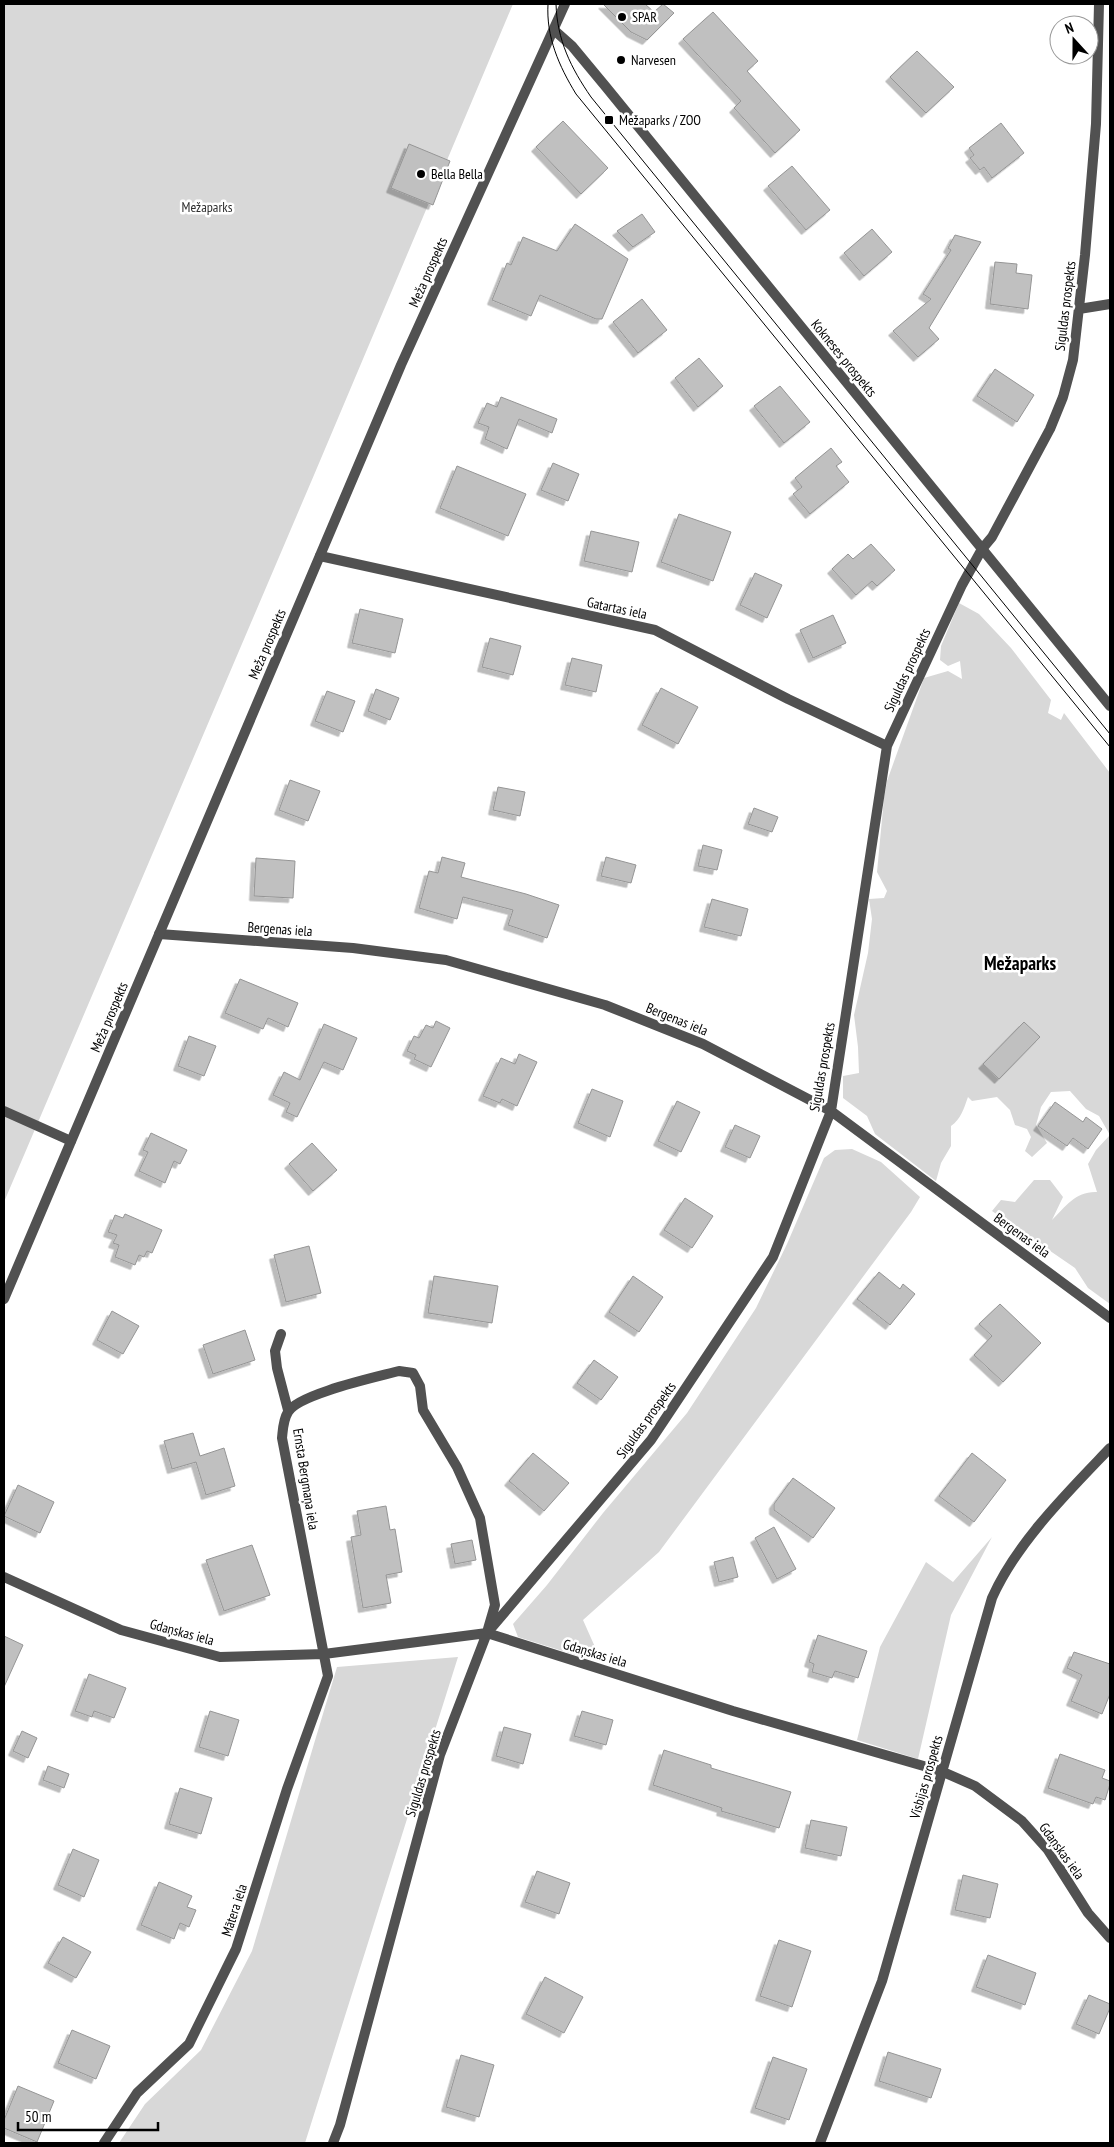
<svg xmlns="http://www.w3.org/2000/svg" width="1114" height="2147" viewBox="0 0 1114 2147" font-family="'PT Sans Narrow',sans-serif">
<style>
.green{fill:#d8d8d8}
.building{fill:#c0c0c0;stroke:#959595;filter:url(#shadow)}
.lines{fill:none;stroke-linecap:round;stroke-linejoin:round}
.minor{stroke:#515151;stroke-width:10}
.tertiary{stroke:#515151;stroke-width:10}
.tram{stroke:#000;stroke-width:1}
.poi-dot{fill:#000;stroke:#fff;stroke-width:2}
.labels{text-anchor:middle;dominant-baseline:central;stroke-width:5;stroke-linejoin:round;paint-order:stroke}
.poi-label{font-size:14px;fill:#000;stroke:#fff;text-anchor:start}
.park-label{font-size:14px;fill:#2f2f2f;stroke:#fff}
.street-label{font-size:14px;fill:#000;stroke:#fff}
.district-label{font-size:19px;font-weight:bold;fill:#000;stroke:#fff}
</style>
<defs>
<filter id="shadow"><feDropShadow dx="-4.5" dy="4.5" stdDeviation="0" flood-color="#0004"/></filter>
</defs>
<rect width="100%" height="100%" fill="#fff"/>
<path class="green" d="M4 4H513L314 475 4 1202Z
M959 603 979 614 1011 648 1051 700 1048 713 1061 720 1064 713 1110 773V1304L1088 1288 1075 1268 992 1211 1001 1200 1015 1202 1034 1180H1050L1063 1197 1052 1220C1066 1206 1076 1191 1097 1192L1088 1164 1096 1150 1110 1135 1099 1116 1086 1109 1070 1091 1051 1092 1041 1107 1036 1125 1047 1143 1032 1157 1025 1151 1031 1137 1027 1129 1015 1125 1010 1110 997 1097 972 1101 968 1097C964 1108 961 1119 951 1126V1146L941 1163 936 1181 875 1134 867 1116 843 1098V1076L859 1073 858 1047 854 1015 868 953 872 919 869 899 884 898 887 891 877 872 884 798 887 781 924 678 948 671 962 679 960 661 948 666 940 660 941 646Z
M852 1149 881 1162 920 1197 911 1212 659 1552 583 1620 595 1647 588 1659 518 1637 513 1624 547 1585 603 1513 687 1413 756 1308 787 1244 824 1158 835 1150Z
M992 1537 951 1615 918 1759 857 1740 880 1647 926 1562 953 1582Z
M458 1657 305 2143H119L145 2104 201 2050 252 1951 337 1667Z"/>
<path class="building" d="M603 4H645L654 12 663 4 674 13 647 40 631 32Z
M713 12 758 61 747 71 800 130 775 153 734 108 741 101 683 39Z
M917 51 954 87 926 113 890 77Z
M563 121 608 168 581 194 536 147Z
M1001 123 1024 153 992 178 984 167 980 170 970 158 974 155 969 148Z
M409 144 450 161 433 205 391 188Z
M792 166 830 210 806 230 768 186Z
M642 214 655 232 633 247 617 231Z
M575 224 628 259 602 319H596L540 295 531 316 492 300 507 263 511 265 523 237 557 251Z
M872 229 892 252 864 276 844 253Z
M955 235 981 242 929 328 939 339 918 357 893 331 931 299 923 294 951 250 948 248Z
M995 262 1017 264 1016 273 1032 275 1028 309 990 304Z
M642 299 667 330 638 353 613 322Z
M699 358 723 386 698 407 675 378Z
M995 369 1034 395 1017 422 977 396Z
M780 386 810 422 784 443 754 406Z
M501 397 557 419 552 433 519 419 507 449 485 439 489 427 478 423 487 403 497 407Z
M831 448 842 462 836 466 849 482 810 514 793 494 802 487 795 478Z
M553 463 579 474 568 501 541 490Z
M457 466 526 494 508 536 440 508Z
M679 514 731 532 713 581 661 562Z
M591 531 639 542 632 572 584 561Z
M871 544 895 570 877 586 872 581 856 595 832 569 848 554 853 559Z
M755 573 782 585 767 618 740 605Z
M360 609 403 619 395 653 352 643Z
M833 615 846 643 813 658 800 630Z
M490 638 521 646 513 675 482 667Z
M572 658 602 665 596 692 565 685Z
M661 688 698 707 678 744 642 725Z
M376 689 399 698 390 720 368 711Z
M327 691 355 701 343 732 315 721Z
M290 780 320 791 308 821 279 810Z
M498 787 525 792 520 816 493 810Z
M754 808 778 817 772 832 748 824Z
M703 845 722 850 717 870 698 866Z
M442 857 465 863 461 877 526 894 559 905 547 938 508 925 513 910 463 897 457 919 419 908 429 871 438 873Z
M606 857 636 865 631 883 601 876Z
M256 858 295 861 293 898 254 896Z
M712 899 748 909 741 936 704 927Z
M240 979 298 1003 288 1027 268 1018 263 1029 225 1013Z
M436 1021 450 1028 431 1067 414 1059 416 1055 407 1051 414 1036 419 1038 426 1025 433 1028Z
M1024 1022 1040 1037 999 1079 983 1064Z
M324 1024 357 1038 343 1070 324 1062 297 1117 286 1112 290 1103 273 1095 284 1072 300 1080Z
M189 1036 216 1046 204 1076 178 1066Z
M519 1054 537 1062 517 1106 502 1099 500 1103 483 1096 501 1058 515 1064Z
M592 1089 623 1101 610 1137 578 1123Z
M677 1101 700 1112 681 1152 658 1141Z
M1055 1102 1083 1122 1086 1117 1102 1129 1088 1149 1073 1138 1067 1146 1038 1126Z
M735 1125 760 1136 750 1158 725 1147Z
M151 1133 187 1150 180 1164 174 1161 165 1183 139 1171 148 1152 143 1150Z
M312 1143 337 1170 313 1191 289 1164Z
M685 1198 713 1216 692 1248 664 1230Z
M125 1214 162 1230 152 1253 147 1251 144 1257 139 1255 135 1265 115 1257 119 1245 113 1243 117 1235 108 1232 115 1215 123 1218Z
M309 1246 321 1293 286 1302 274 1255Z
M879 1272 900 1289 903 1284 915 1294 890 1325 857 1299Z
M434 1276 498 1286 492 1323 428 1313Z
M633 1276 663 1297 639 1332 609 1312Z
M1000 1304 1041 1343 1003 1382 974 1355 992 1336 979 1324Z
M112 1311 139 1326 123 1354 97 1340Z
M245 1330 255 1360 213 1374 203 1345Z
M594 1360 618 1377 601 1400 577 1383Z
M193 1433 200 1456 224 1448 235 1486 206 1495 196 1462 172 1469 164 1441Z
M533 1453 569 1483 544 1511 509 1481Z
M972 1453 1006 1480 974 1522 939 1496Z
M793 1478 835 1508 813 1538 774 1510V1504Z
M18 1485 54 1502 40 1533 4 1516Z
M386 1506 390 1530 395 1529 402 1572 386 1575 391 1603 363 1608 351 1537 361 1535 357 1511Z
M774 1527 796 1569 777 1579 755 1538Z
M472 1540 476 1560 455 1564 451 1544Z
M252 1545 270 1595 224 1611 206 1560Z
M733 1557 738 1577 719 1582 714 1562Z
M818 1635 867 1651 858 1678 835 1671 832 1678 812 1672 814 1664 809 1662Z
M4 1636 23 1645 4 1687Z
M1074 1652 1110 1664V1694L1102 1714 1071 1701 1082 1675 1067 1668Z
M89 1674 126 1688 114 1718 94 1711 92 1717 75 1711Z
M210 1711 239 1720 228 1756 199 1747Z
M582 1711 613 1720 606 1745 574 1736Z
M504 1727 531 1734 523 1764 496 1756Z
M22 1731 37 1738 28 1758 13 1751Z
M664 1750 711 1765V1768L791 1792 779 1828 721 1811 722 1808 653 1785Z
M1060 1754 1105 1770 1102 1778 1110 1781V1784L1105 1800 1096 1797 1093 1804 1048 1788Z
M48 1766 69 1774 64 1788 43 1780Z
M180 1788 212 1798 201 1834 169 1824Z
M811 1820 847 1827 841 1856 805 1848Z
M73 1849 99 1860 84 1897 58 1885Z
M537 1871 570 1883 559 1914 525 1902Z
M963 1875 998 1884 990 1918 955 1910Z
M159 1882 192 1896 187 1907 196 1910 189 1927 180 1923 174 1939 141 1925Z
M63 1937 91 1952 76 1978 48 1963Z
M779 1940 811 1951 792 2007 760 1996Z
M988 1955 1036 1973 1025 2005 976 1987Z
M545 1977 583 1997 564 2033 526 2014Z
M1089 1995 1110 2004V2008L1099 2034 1076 2024Z
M72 2030 110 2046 96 2079 58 2063Z
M888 2052 941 2069 931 2098 879 2081Z
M461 2055 494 2065 479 2117 446 2107Z
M773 2057 807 2069 789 2120 755 2108Z
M18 2086 54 2101 37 2142 4 2128V2120Z"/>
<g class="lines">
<path class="minor" d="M1079 309 1110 304
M320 556 655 630 788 699 887 746
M159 934 353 948 446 960 605 1005 703 1044 831 1111 1110 1318
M4 1111 71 1141
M281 1334 275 1351 277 1368 288 1410
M4 1577 121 1630 220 1657 324 1654 487 1633 733 1711 941 1771 975 1786 1022 1821 1048 1850 1088 1913 1110 1938
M104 2143 137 2093 189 2044 236 1949 287 1789 328 1676 282 1438C283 1429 283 1420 288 1412 298 1394 377 1377 399 1371L413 1373 420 1386 423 1410 457 1467 480 1518 495 1605 488 1629
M333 2143 340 2125 440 1755 487 1633 651 1440 773 1257 831 1111 887 746 962 585 982 549 992 537 1050 429 1063 397 1073 360 1085 255 1096 124 1099 4
M820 2143 882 1981 992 1598C1017 1542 1068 1492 1110 1448"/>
<path class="tertiary" d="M554 30 572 46 606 87 1110 706
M4 1299 401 365 565 4"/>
<path class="tram" d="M548 4C546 37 559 66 576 94L1110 747
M556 4C557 40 571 68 591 97L1110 734"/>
</g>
<g class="poi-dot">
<circle cx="622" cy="17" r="5"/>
<circle cx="621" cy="60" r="5"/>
<rect x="604" y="115" width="10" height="10" rx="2.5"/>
<circle cx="421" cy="174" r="5"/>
</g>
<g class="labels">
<g class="poi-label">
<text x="632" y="17">SPAR</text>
<text x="631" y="60">Narvesen</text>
<text x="619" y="120">Mežaparks / ZOO</text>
<text x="431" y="174">Bella Bella</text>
</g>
<g class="park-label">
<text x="207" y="207">Mežaparks</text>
</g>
<g class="street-label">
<text transform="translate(428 272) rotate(-66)">Meža prospekts</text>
<text transform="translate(1065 306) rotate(-83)">Siguldas prospekts</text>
<text transform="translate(844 358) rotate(51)">Kokneses prospekts</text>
<text transform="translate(617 608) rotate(12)">Gatartas iela</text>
<text transform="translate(267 644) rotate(-67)">Meža prospekts</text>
<text transform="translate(907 670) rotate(-65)">Siguldas prospekts</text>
<text transform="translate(280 929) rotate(4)">Bergenas iela</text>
<text transform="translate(109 1017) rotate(-67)">Meža prospekts</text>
<text transform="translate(677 1019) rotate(22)">Bergenas iela</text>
<text transform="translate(822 1067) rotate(-80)">Siguldas prospekts</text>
<text transform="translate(1022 1235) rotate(36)">Bergenas iela</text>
<text transform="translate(646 1420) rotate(-54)">Siguldas prospekts</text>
<text transform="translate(306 1479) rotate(81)">Ernsta Bergmaņa iela</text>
<text transform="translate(182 1632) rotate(15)">Gdaņskas iela</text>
<text transform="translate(595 1653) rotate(17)">Gdaņskas iela</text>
<text transform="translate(423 1773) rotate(-73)">Siguldas prospekts</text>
<text transform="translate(926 1777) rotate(-74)">Visbijas prospekts</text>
<text transform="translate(1062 1851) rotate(54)">Gdaņskas iela</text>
<text transform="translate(234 1910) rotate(-72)">Mātera iela</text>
</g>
<g class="district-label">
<text x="1020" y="963">Mežaparks</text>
</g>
</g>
<rect width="1114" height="2147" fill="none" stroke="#000000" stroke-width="10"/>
<g transform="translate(1074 40) rotate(339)"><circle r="24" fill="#ffffff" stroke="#999999"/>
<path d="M0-4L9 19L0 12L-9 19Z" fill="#000000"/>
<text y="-8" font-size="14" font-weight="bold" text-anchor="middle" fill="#000000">N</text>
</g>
<path d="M18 2122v8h140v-8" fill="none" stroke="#000000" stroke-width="2.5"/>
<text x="25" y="2122" font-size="15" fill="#000000" stroke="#ffffff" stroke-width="4" paint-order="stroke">50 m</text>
</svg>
